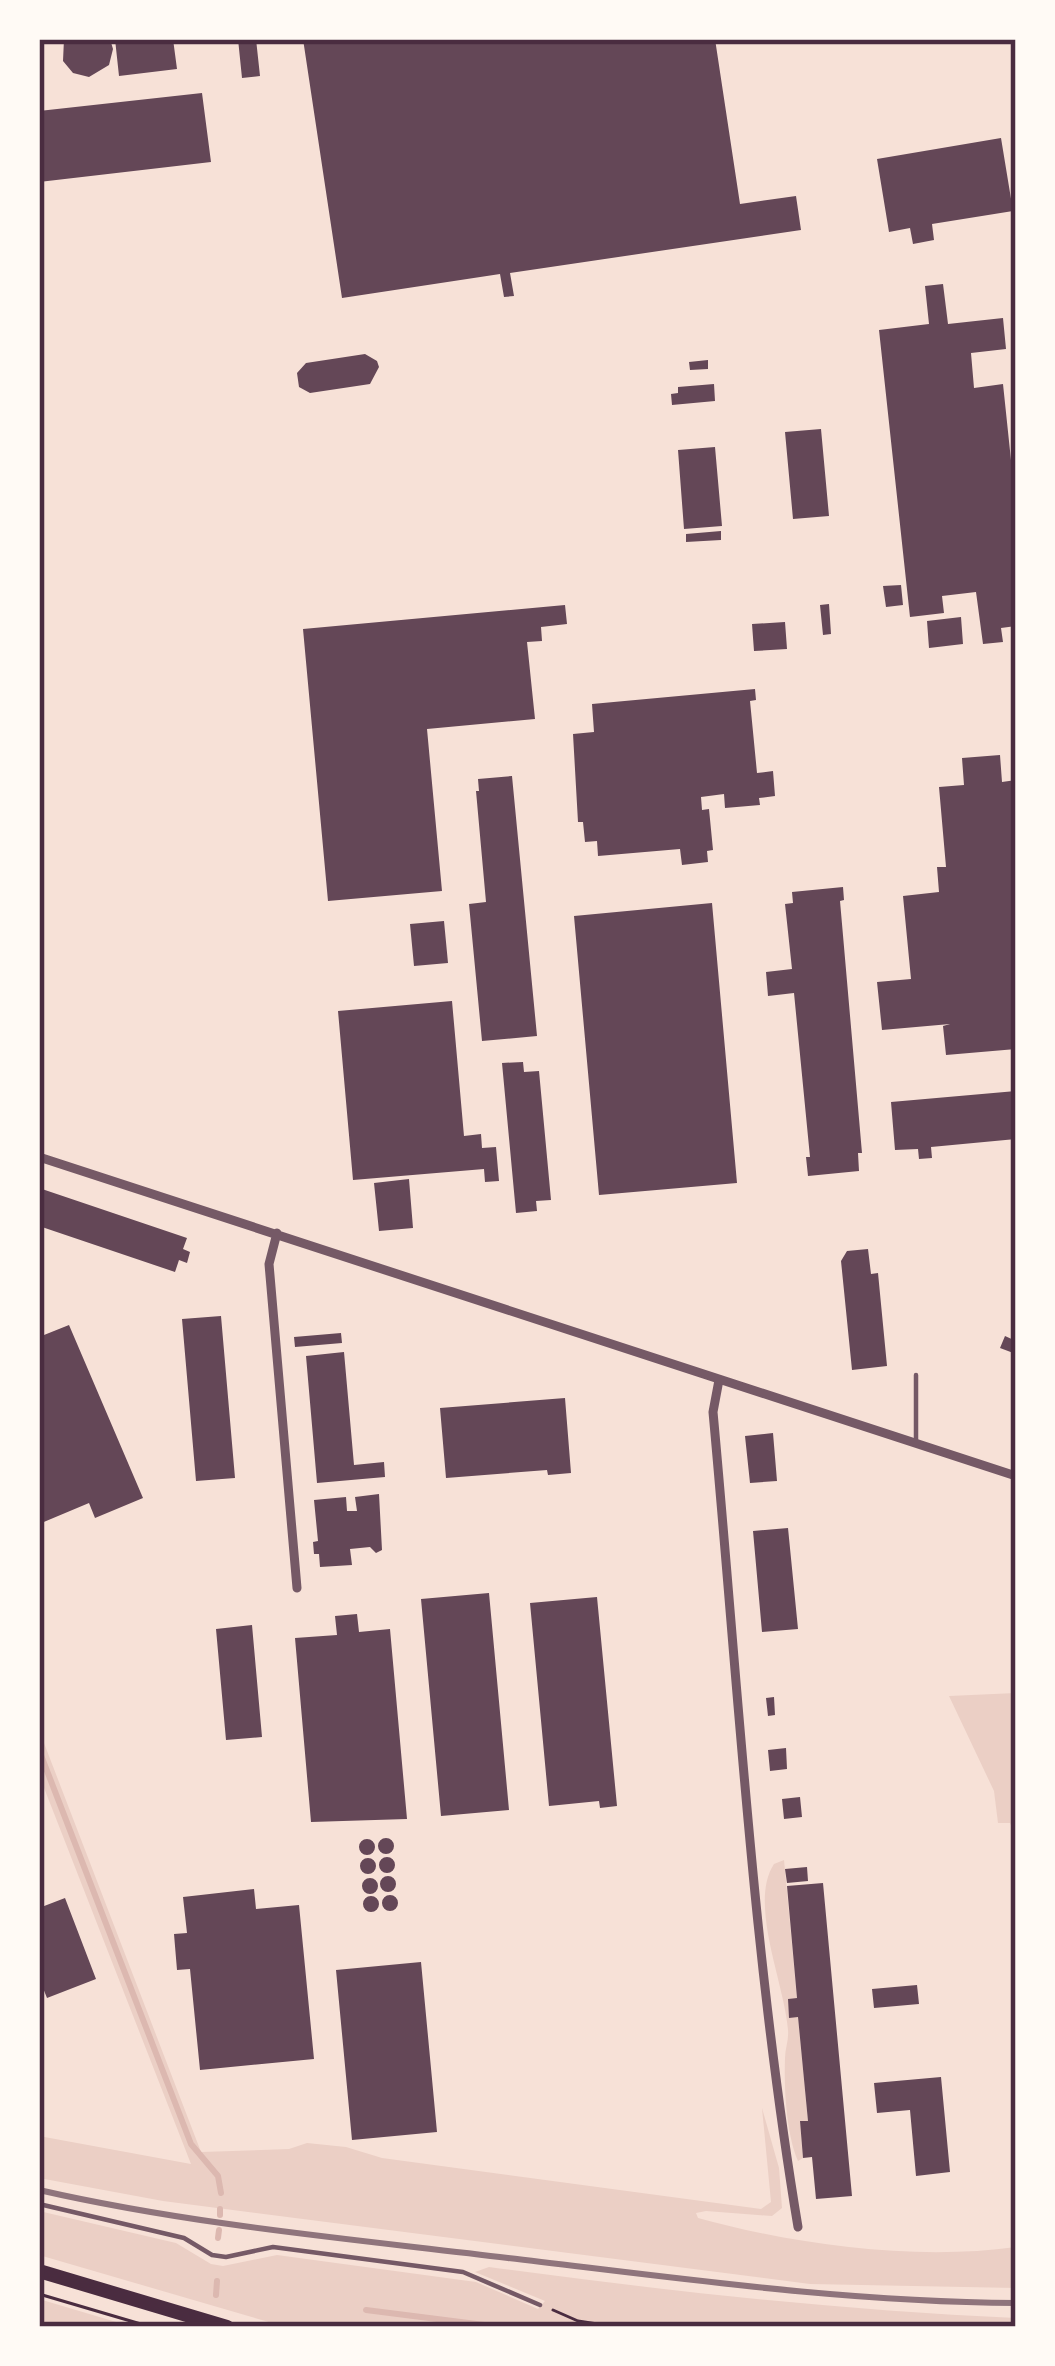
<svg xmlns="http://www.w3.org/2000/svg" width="1055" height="2366" viewBox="0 0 1055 2366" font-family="Overpass,sans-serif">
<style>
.green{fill:#ebcfc5}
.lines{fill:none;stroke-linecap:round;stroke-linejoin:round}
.stream{stroke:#dcb8b0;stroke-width:6}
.building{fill:#644757}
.path{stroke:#4a2c40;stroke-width:3}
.service{stroke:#755966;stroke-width:4.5}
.minor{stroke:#755966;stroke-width:9}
.secondary{stroke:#4a2c40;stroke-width:14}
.rail{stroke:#8f747c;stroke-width:6}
.neatline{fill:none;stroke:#4a2c40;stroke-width:4.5}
</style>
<rect width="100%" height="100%" fill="#f7e1d7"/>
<path class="green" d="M1016 1693V1837L1010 1823H998L994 1791 949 1696Z
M39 1730 201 2152 289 2149 307 2143 346 2147 382 2158 761 2209 771 2202 762 2108 779 2168 782 2208 772 2216 706 2211 696 2213 698 2218C796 2245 916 2261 1016 2247V2288L810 2284 163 2201 39 2178V2136L191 2164 39 1775Z
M784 1860 797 1998 788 1999 789 2017H798L808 2121 800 2122 803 2158 798 2161C786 2133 784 2088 785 2058 785 2049 789 2040 788 2030 785 1985 748 1903 774 1864Z
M39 2211 176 2243 211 2264 223 2266 277 2255 476 2282 538 2309 545 2301 475 2272 489 2267C665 2291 839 2310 1016 2318V2327H286L39 2255Z
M39 2299 133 2327H39Z"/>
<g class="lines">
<path class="stream" d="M39 1750 191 2144 218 2176 221 2193
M220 2215V2209
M218 2238 219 2230
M216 2295 217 2281
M366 2310 500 2327"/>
</g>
<path class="building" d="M64 39H110L113 49 109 65 89 77 73 73 63 61Z
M115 39H173L177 69 119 76Z
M238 39H256L260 76 242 78Z
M303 39H715L740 204 796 196 801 230 510 273 514 296 504 297 500 274 342 298Z
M202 93 211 162 39 182V111Z
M1001 138 1013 211 932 224 934 240 913 244 910 228 889 232 877 159Z
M943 284 948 324 1003 318 1006 349 971 353 974 388 1003 384 1016 508V626L1001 628 1003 642 983 644 976 592 942 596 944 613 910 617 879 330 929 324 925 286Z
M365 354 377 361 379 367 370 384 310 393 299 387 297 373 306 363Z
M708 360V369L690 370 689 362Z
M714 384 715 401 672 405 671 394 678 393V387Z
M821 429 829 516 793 519 785 432Z
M715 447 722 526 684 529 678 450Z
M721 531V540L686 542V534Z
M901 585 903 605 886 607 883 586Z
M829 604 831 634 823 635 820 605Z
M565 605 567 624 541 627 542 641 527 642 535 719 427 729 442 891 328 901 303 629Z
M961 617 963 644 929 648 927 621Z
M785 622 787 649 754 651 752 624Z
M755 689 756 700 750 701 757 773 773 771 775 796 759 798 760 805 725 808 724 794 701 797 702 810 709 809 713 850 707 851 708 862 682 865 680 849 598 856 597 841 585 842 583 822H578L573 734 594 732 592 704Z
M1000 755 1002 782 1016 780V1049L946 1055 943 1026 950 1024 882 1030 877 982 911 979 903 896 939 892 937 867H946L939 787 964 785 962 758Z
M512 776 537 1036 482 1041 469 904 486 902 476 791H479L478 779Z
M843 887 844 900 840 901 862 1153H858L859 1171 808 1176 806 1157H810L794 993 768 996 766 972 792 969 785 904 793 903 792 892Z
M712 903 737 1183 599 1195 574 916Z
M444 921 448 963 414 966 410 924Z
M452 1001 464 1136 481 1134 482 1148 496 1147 499 1181 485 1182 484 1169 353 1180 338 1011Z
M523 1062 524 1072 539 1071 551 1200 536 1201 537 1211 516 1213 502 1063Z
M1016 1091V1139L931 1147 932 1158 919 1159 918 1149 895 1150 891 1102Z
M409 1179 413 1228 379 1231 374 1183Z
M39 1188 187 1238 183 1249 190 1252 187 1263 179 1260 175 1272 39 1226Z
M868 1249 871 1274 878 1273 887 1366 852 1370 841 1261 847 1251Z
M221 1316 235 1478 196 1481 182 1319Z
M69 1325 143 1498 95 1518 89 1503 39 1524V1337Z
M341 1333 342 1343 295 1347 294 1337Z
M1005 1336 1016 1341V1354L1000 1348Z
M344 1352 354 1465 384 1462 385 1477 317 1483 306 1356Z
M565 1398 571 1473 548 1475 547 1470 446 1478 440 1408Z
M773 1433 777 1481 750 1483 745 1436Z
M379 1494 382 1550 376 1553 370 1547 350 1549 352 1565 320 1567 319 1554H314L313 1542 318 1541 314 1500 346 1497 347 1511H357L355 1497Z
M788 1528 798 1629 762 1632 753 1531Z
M489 1593 509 1810 441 1816 421 1599Z
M597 1597 617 1806 600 1808 599 1801 549 1806 530 1603Z
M357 1614 359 1632 390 1629 407 1819 311 1822 295 1638 337 1635 335 1616Z
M252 1625 262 1737 226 1740 216 1629Z
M774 1697 775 1715 768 1716 766 1698Z
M786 1748 787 1769 770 1771 768 1750Z
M800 1797 802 1817 784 1819 782 1799Z
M378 1846a8 8 0 1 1 16 0a8 8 0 1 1-16 0Z
M359 1847a8 8 0 1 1 16 0a8 8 0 1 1-16 0Z
M379 1865a8 8 0 1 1 16 0a8 8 0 1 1-16 0Z
M360 1866a8 8 0 1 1 16 0a8 8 0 1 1-16 0Z
M807 1867 808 1881 787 1883 785 1869Z
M380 1884a8 8 0 1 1 16 0a8 8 0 1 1-16 0Z
M362 1886a8 8 0 1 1 16 0a8 8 0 1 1-16 0Z
M823 1883 852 2196 816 2199 812 2157 803 2158 800 2121H808L798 2017 789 2018 788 1999 797 1998 787 1886Z
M254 1889 256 1909 299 1905 314 2059 200 2070 190 1969 177 1970 174 1934 187 1933 183 1897Z
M382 1903a8 8 0 1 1 16 0a8 8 0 1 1-16 0Z
M363 1904a8 8 0 1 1 16 0a8 8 0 1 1-16 0Z
M65 1898 96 1979 47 1998 39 1978V1908Z
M421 1962 437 2132 352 2140 336 1970Z
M917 1985 919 2004 874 2008 872 1989Z
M941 2077 950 2172 916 2176 910 2110 877 2113 874 2083Z"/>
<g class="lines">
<path class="path" d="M39 2294 151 2327
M553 2310 578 2321 617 2327"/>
<path class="service" d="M916 1375V1444
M39 2204 184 2238 212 2255 226 2257 273 2247 463 2272 540 2305"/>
<path class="minor" d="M39 1157 1016 1476
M277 1233 269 1264 297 1588
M719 1380 713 1412C738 1683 753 1958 798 2227"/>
<path class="secondary" d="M39 2271 227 2327"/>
<path class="rail" d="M39 2190C192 2225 352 2239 508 2258 678 2278 845 2302 1016 2303"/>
</g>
<rect width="1055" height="2366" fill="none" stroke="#fffaf5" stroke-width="84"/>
<rect x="42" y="42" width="971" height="2282" class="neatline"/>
</svg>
